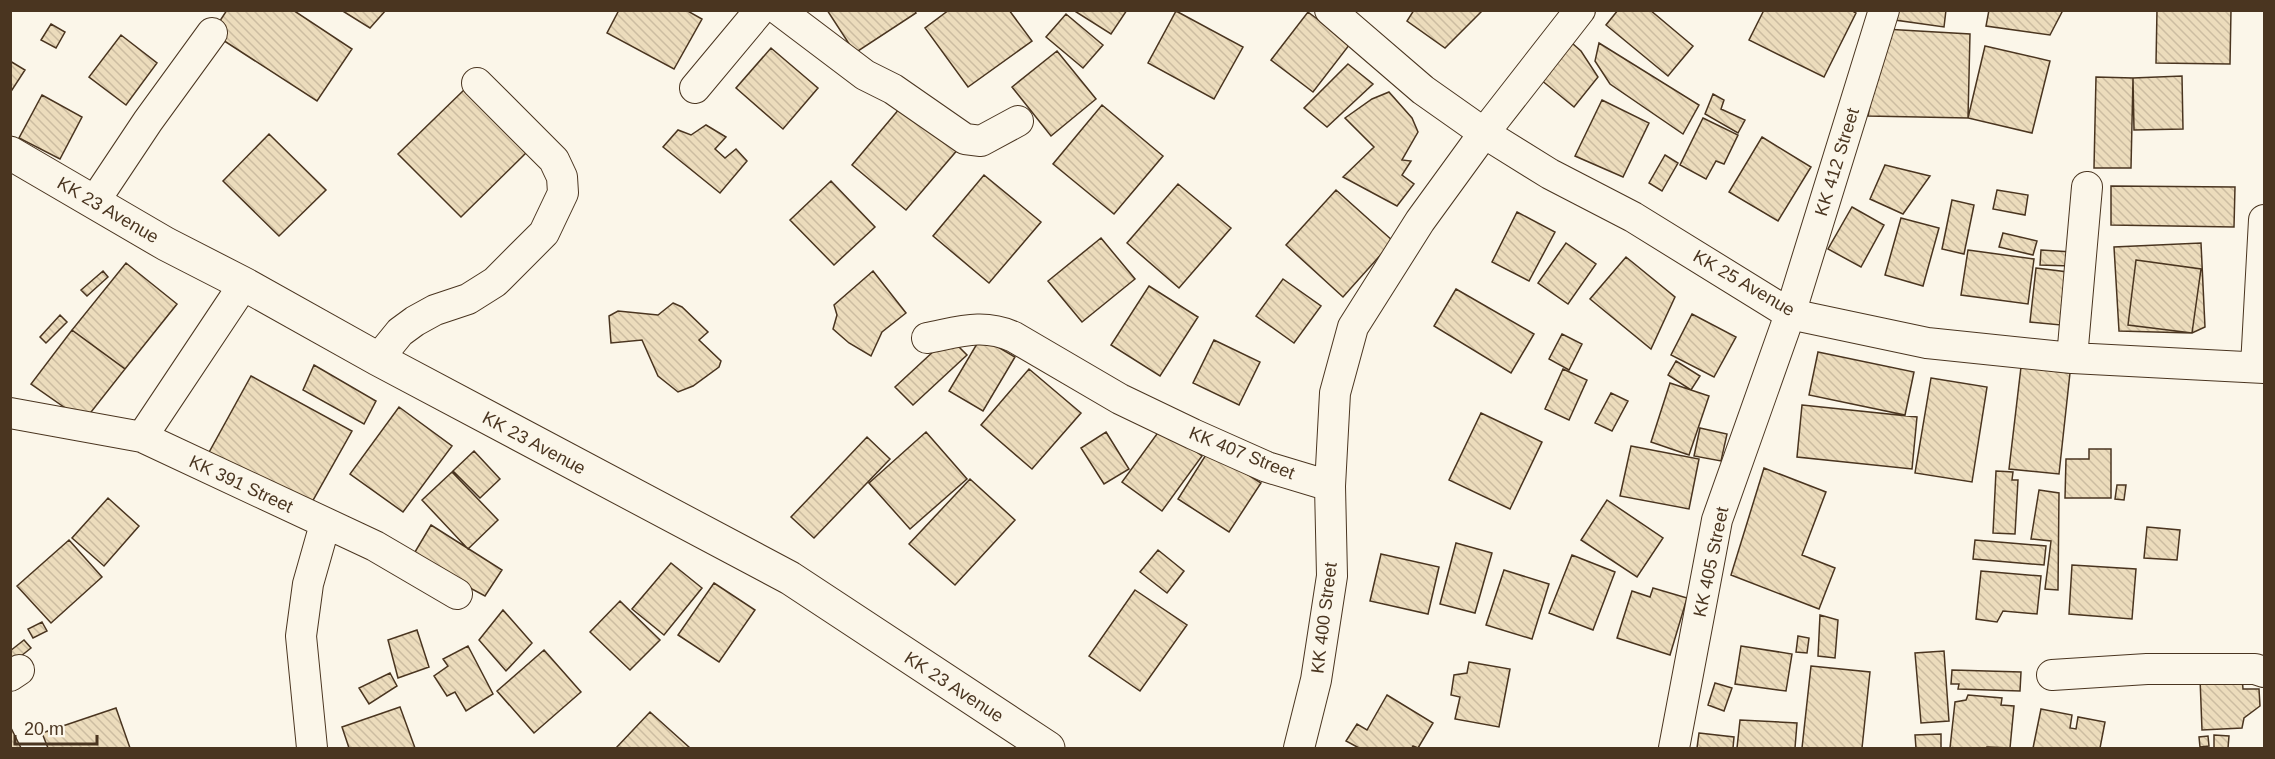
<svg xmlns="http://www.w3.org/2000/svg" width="2275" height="759" viewBox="0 0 2275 759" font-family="Helvetica,sans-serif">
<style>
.building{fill:url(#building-back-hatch);stroke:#4a3520;stroke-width:1.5}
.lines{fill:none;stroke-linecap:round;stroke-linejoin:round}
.minor-casing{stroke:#4a3520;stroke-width:32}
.major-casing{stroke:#4a3520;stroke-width:35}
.minor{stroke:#fbf6e9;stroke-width:30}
.major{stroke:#fbf6e9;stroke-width:33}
.labels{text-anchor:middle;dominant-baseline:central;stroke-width:4.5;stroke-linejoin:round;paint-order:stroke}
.street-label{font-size:18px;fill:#4a3520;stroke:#fbf6e9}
</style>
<defs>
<pattern id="building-back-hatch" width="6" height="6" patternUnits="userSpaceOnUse" patternTransform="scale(1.5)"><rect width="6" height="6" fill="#ecdcbc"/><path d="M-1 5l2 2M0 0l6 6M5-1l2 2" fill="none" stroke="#ccbda1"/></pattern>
</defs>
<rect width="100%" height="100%" fill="#fbf6e9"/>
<path class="building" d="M227 10H293L352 49 317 101 212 33Z
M341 10H386L370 28Z
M619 10H686L702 19 674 69 607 33Z
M827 10H914L916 13 855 53Z
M949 10H1009L1032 41 968 87 925 28Z
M1073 10H1127L1111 34Z
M1414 10H1483L1445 48 1407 21Z
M1618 10H1650L1693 46 1668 76 1606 25Z
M1764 10H1851L1856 13 1824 77 1749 40Z
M1897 10H1946L1944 27 1895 20Z
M1989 10H2063L2050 35 1986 26Z
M2157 10H2231L2230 64 2156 63Z
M1176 11 1243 47 1214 99 1148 63Z
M1308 12 1350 44 1313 92 1271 60Z
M1066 14 1103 45 1083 68 1046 37Z
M51 24 65 32 56 48 41 40Z
M1884 29 1970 34 1968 118 1868 116Z
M121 35 157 63 126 105 89 77Z
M1565 37 1581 51 1598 77 1574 107 1535 75Z
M1599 43 1699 105 1683 134 1610 84 1595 61Z
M1985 46 2050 61 2032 133 1968 118Z
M771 48 818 88 783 129 736 88Z
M1057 51 1096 99 1051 136 1012 87Z
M10 61 25 70 10 93Z
M1348 64 1373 84 1327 127 1304 108Z
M2182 76 2183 129 2134 130 2133 78Z
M2096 77 2133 78 2131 168H2094Z
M466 88 529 150 461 217 398 154Z
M1389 92 1412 118 1418 132 1402 160 1411 161 1402 175 1414 184 1397 206 1343 177 1374 147 1345 118 1372 99Z
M1713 94 1724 100 1721 109 1745 120 1738 133 1705 114Z
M42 95 82 117 60 159 19 138Z
M1602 100 1649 123 1623 177 1575 156Z
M905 102 959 148 906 210 852 165Z
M1102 105 1163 156 1114 214 1053 164Z
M1703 118 1738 135 1724 164 1716 161 1706 179 1680 165Z
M706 125 726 137 715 149 725 158 736 149 747 161 720 193 663 147 678 130 691 135Z
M269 134 326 190 279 236 223 181Z
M1762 137 1811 167 1778 221 1729 192Z
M1665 155 1678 163 1662 191 1649 183Z
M1885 165 1930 176 1903 214 1870 199Z
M984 175 1041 222 989 283 933 236Z
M831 181 875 227 834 265 790 220Z
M1178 184 1231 228 1179 288 1127 243Z
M2111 186 2235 187 2234 227 2111 225Z
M1336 190 1393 241 1343 297 1286 245Z
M1997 190 2028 195 2025 215 1993 209Z
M1952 200 1974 205 1964 254 1942 249Z
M1852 207 1884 225 1861 267 1828 249Z
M1517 212 1555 232 1529 281 1492 262Z
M1901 218 1939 228 1923 286 1885 275Z
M2003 233 2037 241 2033 255 1999 247Z
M1101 238 1135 279 1082 322 1048 281Z
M1566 243 1596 264 1568 304 1538 283Z
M2201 243 2205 327 2192 333 2119 331 2114 247Z
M1968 250 2034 259 2028 304 1961 295Z
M2041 250 2072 252 2071 266 2040 265Z
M1626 257 1675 297 1651 349 1590 299Z
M2136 260 2201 269 2192 333 2128 325Z
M126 263 177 304 125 369 72 330Z
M2036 268 2068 272 2061 325 2030 322Z
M103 271 108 277 87 296 81 290Z
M873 271 906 313 882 332 871 356 849 343 833 329 837 315 834 305Z
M1283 279 1321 306 1294 343 1256 316Z
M1149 286 1198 317 1160 376 1111 345Z
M1456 289 1534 334 1511 373 1434 326Z
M673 303 682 307 708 332 699 340 721 361 719 367 693 386 678 392 658 376 642 340 611 343 609 316 618 311 658 315Z
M1692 314 1736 337 1714 377 1671 355Z
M60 315 67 322 46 343 40 337Z
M72 330 125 369 84 421 31 384Z
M1562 334 1582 344 1569 370 1549 359Z
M949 337 967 355 913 405 895 387Z
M981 337 1015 357 983 411 949 391Z
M1214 340 1260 362 1239 405 1193 383Z
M1818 352 1914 372 1905 415 1809 395Z
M1676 361 1700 376 1691 390 1668 375Z
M314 365 376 401 364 424 303 390Z
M2021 367 2070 373 2059 474 2009 469Z
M1029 369 1081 413 1032 469 981 425Z
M1563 369 1587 380 1569 420 1545 409Z
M251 376 352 431 307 511 207 456Z
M1931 378 1987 387 1972 482 1915 473Z
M1670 383 1709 396 1689 455 1651 442Z
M1611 393 1628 401 1612 431 1595 423Z
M1802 405 1917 417 1912 469 1797 457Z
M399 407 452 446 403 512 350 474Z
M1481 413 1542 442 1510 509 1449 480Z
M1162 427 1202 456 1162 511 1122 482Z
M1700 428 1727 434 1721 461 1694 456Z
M926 432 967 479 910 529 869 483Z
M1106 432 1129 469 1104 484 1081 448Z
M867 437 890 459 814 538 791 517Z
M1631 446 1699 459 1689 509 1620 496Z
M2089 449H2111V498H2065L2066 459H2089Z
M1209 450 1261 483 1229 532 1178 499Z
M474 451 500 479 480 498 453 471Z
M1764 468 1826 492 1802 555 1835 568 1819 609 1731 575Z
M1996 471 2013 472 2012 480H2018L2015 534 1993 533Z
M452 472 498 520 468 549 422 500Z
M970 479 1015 520 955 585 909 544Z
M2117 485H2126L2124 500 2115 499Z
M2039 490 2059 493 2058 590 2045 589 2051 541 2031 539Z
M108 498 139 526 104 566 72 538Z
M1607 500 1663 538 1637 577 1581 540Z
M431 525 502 570 485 596 412 557Z
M2147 527 2180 530 2177 560 2144 558Z
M69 540 102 577 51 623 17 586Z
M1975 540 2046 546 2044 565 1973 559Z
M1456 543 1492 553 1475 613 1440 604Z
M1158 550 1184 571 1167 593 1140 572Z
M1381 554 1439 567 1428 614 1370 601Z
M1572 555 1615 572 1593 630 1549 613Z
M671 563 702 588 664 635 632 609Z
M2072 565 2136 569 2132 619 2069 614Z
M1504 570 1549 584 1532 639 1486 625Z
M1981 571 2041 576 2037 614 2003 611 1997 622 1976 619Z
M714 583 755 610 719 662 678 635Z
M1653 588 1687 598 1670 655 1617 638 1632 591 1650 597Z
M1135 590 1187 625 1140 691 1089 656Z
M620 601 660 640 630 670 590 632Z
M503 610 532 643 506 671 479 640Z
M1820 615 1838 620 1835 658 1818 656Z
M42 622 47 631 33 638 28 629Z
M417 630 429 667 398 678 388 640Z
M1798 636 1809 638 1807 653 1796 652Z
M24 640 31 648 10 665V651Z
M468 646 493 694 466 711 455 692 447 696 434 676 448 666 443 659Z
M1741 646 1792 654 1786 691 1735 684Z
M544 650 581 692 534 733 497 691Z
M1944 651 1949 721 1921 723 1915 653Z
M1469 662 1510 669 1499 727 1455 719 1460 697 1451 695 1454 675 1467 673Z
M1811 666 1870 672 1862 748H1802Z
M1952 670 2021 672 2020 691 1958 689 1959 684H1951Z
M390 673 397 686 369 704 359 688Z
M2242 676 2243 689H2259L2260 706 2244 718 2242 728 2202 730 2200 678Z
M1715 683 1732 688 1724 711 1708 705Z
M1387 695 1433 723 1418 748 1413 746 1412 748H1359L1346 741 1357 724 1367 730Z
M1968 695 2002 698 2001 705 2014 706 2010 748 1987 747V748H1950L1955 702 1966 700Z
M400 707 415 748H349L342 727Z
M116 708 130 748H48L42 733Z
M2041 709 2072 715 2070 728 2076 729 2078 717 2105 722 2100 748H2033Z
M650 712 690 748H616Z
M1740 720 1797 723 1795 748H1737Z
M10 726 21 748H10Z
M1699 733 1734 737 1733 748H1697Z
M1941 734V748H1916L1915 735Z
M2214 735 2229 736 2228 748H2214Z
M2208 736 2209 746 2200 747 2199 737Z"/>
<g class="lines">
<g class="minor-casing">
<path id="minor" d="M779 10 865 75 893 89 965 139 981 141 1018 121
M1330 10 1423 90 1484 133 1550 174 1633 217 1790 314 1927 343 2072 358 2264 368
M695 88 760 10
M94 202 148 121 212 33
M927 338C959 332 983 323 1014 337L1120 399 1193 434 1267 467 1330 486
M2072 358 2087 187
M378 359 400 332 415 321 435 310 468 299 495 282 544 233 563 193 562 177 554 160 477 83
M2256 366 2264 220
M10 413 142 437 375 546 457 594
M142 437 244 284
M2052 675 2147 669H2255L2264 672
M10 676 19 670
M312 748 301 636 308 584 325 524
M1299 748 1316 680 1332 576 1330 486 1335 393 1353 327 1420 221 1484 133 1580 10
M1674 748 1717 520 1790 314 1884 10"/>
</g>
<g class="major-casing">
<path id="major" d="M10 153 166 244 244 284 378 359 790 578 1048 748"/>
</g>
<use href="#minor" class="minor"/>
<use href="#major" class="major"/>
</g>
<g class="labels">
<g class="street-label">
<text transform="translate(1837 162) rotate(-73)">KK 412 Street</text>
<text transform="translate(108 210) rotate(30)">KK 23 Avenue</text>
<text transform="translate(1744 283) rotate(30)">KK 25 Avenue</text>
<text transform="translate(534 443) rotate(28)">KK 23 Avenue</text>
<text transform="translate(1242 453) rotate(22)">KK 407 Street</text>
<text transform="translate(241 484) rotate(25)">KK 391 Street</text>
<text transform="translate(1711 562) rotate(-78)">KK 405 Street</text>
<text transform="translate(1324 618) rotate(-83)">KK 400 Street</text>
<text transform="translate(954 687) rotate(33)">KK 23 Avenue</text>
</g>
</g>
<rect width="2275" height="759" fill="none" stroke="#4a3520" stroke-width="24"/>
<path d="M15 735v9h82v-9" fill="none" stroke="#4a3520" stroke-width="3"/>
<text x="24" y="735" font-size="18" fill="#4a3520" stroke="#fbf6e9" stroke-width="4.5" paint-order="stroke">20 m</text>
</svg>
